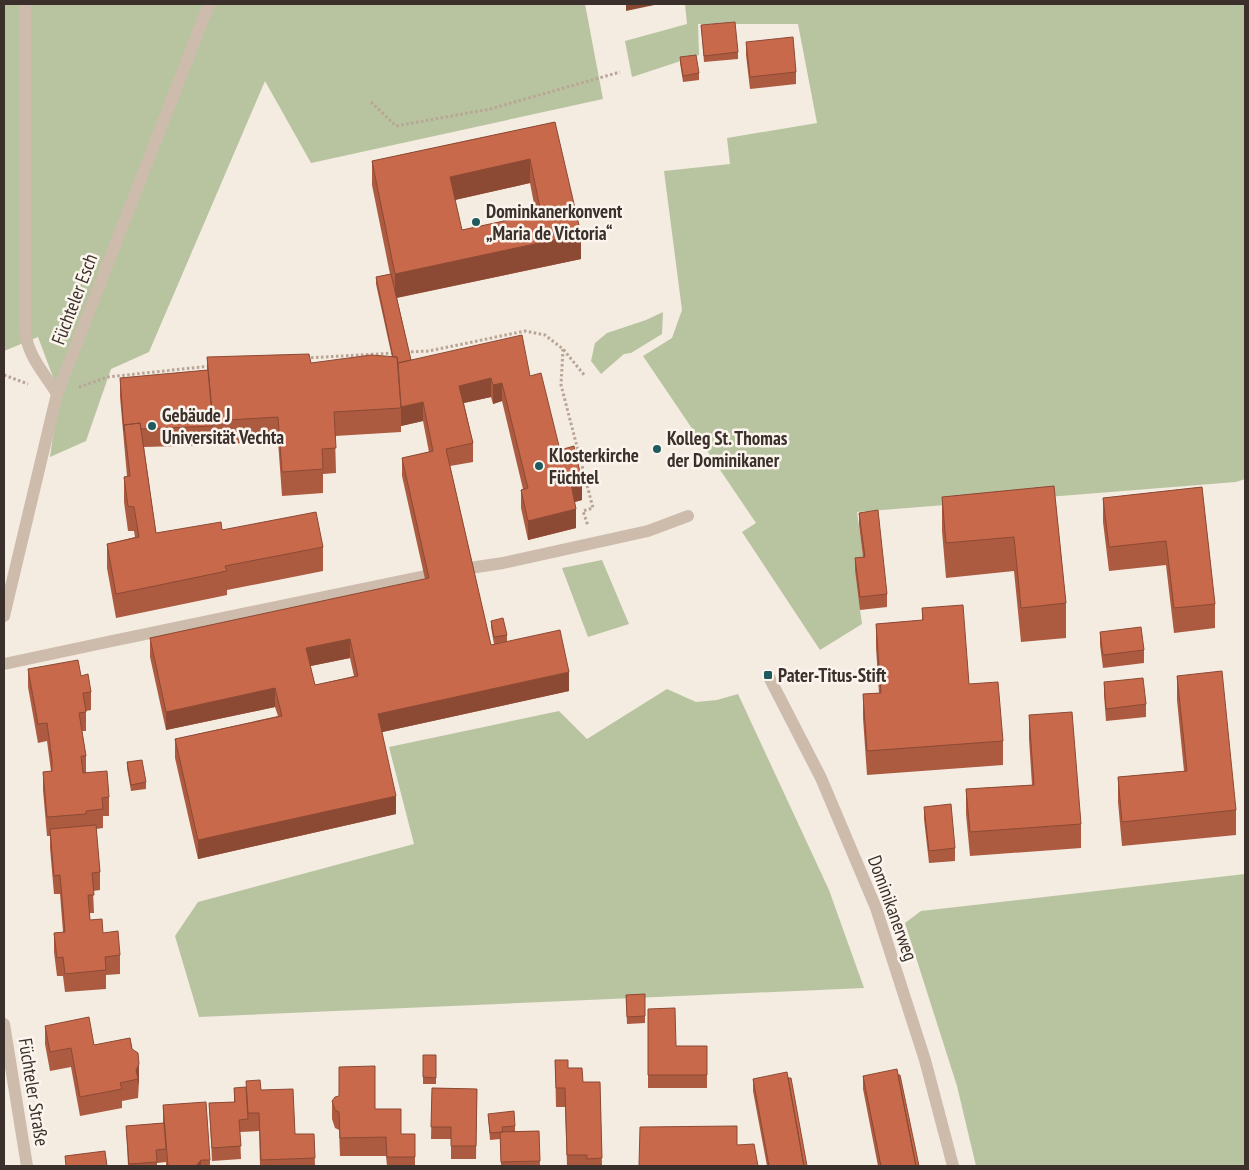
<svg xmlns="http://www.w3.org/2000/svg" width="1249" height="1170" viewBox="0 0 1249 1170" font-family="'PT Sans Narrow',sans-serif">
<style>
.green{fill:#b8c4a0}
.lines{fill:none;stroke-linecap:round;stroke-linejoin:round}
.path{stroke:#b9a596;stroke-width:3;stroke-dasharray:2.5 2.5;stroke-linecap:butt}
.minor{stroke:#cdbbac;stroke-width:12}
.wall{fill:#ac5a40;fill-rule:evenodd}
.shaded-wall{fill:#8c4a34}
.building{fill:#c8694b;stroke:#8c4a34;fill-rule:evenodd}
.poi-dot{fill:#1f5a5e;stroke:#fbf5ee;stroke-width:2}
.labels{text-anchor:middle;dominant-baseline:central;stroke-width:5;stroke-linejoin:round;paint-order:stroke}
.poi-label{font-size:19px;font-weight:bold;fill:#3b302b;stroke:#fbf5ee;text-anchor:start}
.street-label{font-size:19px;fill:#3b302b;stroke:#fbf5ee}
</style>
<rect width="100%" height="100%" fill="#f4ebe1"/>
<path class="green" d="M4 4H585L603 99 311 163 265 81 149 352 111 369 86 441 50 457 59 393 38 337 4 351Z
M685 4H1245V479L1236 482 857 512 865 569 860 610 862 624 820 650 742 532 756 523 643 356 672 338 682 310 664 171 730 164 727 138 817 123 798 24H698L699 55 632 77 625 41 687 24Z
M663 312 662 334 631 353 624 354 601 374 591 361 595 343 607 333 646 320Z
M602 560 629 624 588 637 562 568Z
M667 689 696 702 717 700 738 694 829 890 864 988 199 1017 175 936 198 902 414 844 389 747 559 711 587 739Z
M1245 874V1166H976L957 1086 905 923 921 911Z"/>
<g class="lines">
<path class="path" d="M371 102 396 126 490 109 620 72
M563 349 561 385 593 508 583 511 588 526
M406 352 429 351 525 331 545 335 563 349 585 376
M306 358 395 353
M4 375 28 384
M79 387 108 377 210 366"/>
<path class="minor" d="M25 4V325C25 330 25 336 27 341 32 361 47 377 57 394
M470 568 503 563 648 531 688 516
M4 616 57 394 209 4
M4 664 112 641 425 576
M768 675 821 778 876 908 925 1060 953 1166
M4 1024 27 1166"/>
</g>
<path class="wall" d="M701 25 738 52V59L704 62Z
M746 42 796 72V84L750 89 746 55Z
M680 57 699 73V80L683 82 680 63Z
M555 122 581 259 397 298 411 360 530 376 560 450 582 500 575 502 576 528 528 540 521 508V490L523 489 502 401 493 404 491 397 464 403 473 443V462L450 466 491 645 506 641 494 644 491 627V621L507 635V641L569 691 382 732 396 814 198 859 175 758V739L278 716 275 707 166 730 150 657V638L425 579 402 476V458L429 452 423 421 401 426V432L335 436 336 473 323 474V493L282 496 278 441 213 445 144 447 156 533 222 530 323 547V571L227 590V595L116 618 107 568V544L135 537 134 531H128L124 502V477L127 476 120 397V378L207 370V357L311 363 392 357 376 284V277L390 274 372 185V161ZM530 183 536 214 462 230 455 200ZM350 658 354 676 315 685 310 666Z
M1054 486 1066 603V638L1021 642 1014 571 946 578 942 531V497Z
M1202 487 1215 604V628L1174 633 1166 565 1109 571 1103 522V498Z
M859 513 887 594V607L860 610 855 570V558L863 557 859 525Z
M922 608 1003 741V765L867 775 863 718V694L879 693 876 648V624L922 620Z
M1100 632 1144 650V663L1103 668 1100 645Z
M28 669 81 676 91 692V710L86 711V731H82L86 756V772L109 797V816H103V828L96 829 100 872V890L93 891 94 913H89L90 920 103 933 120 955V974L106 975V989L65 992 63 976H57L54 952V933L63 932 60 894H54L50 848V836H47L43 790V772L51 771 47 741 38 743 28 687Z
M1177 676 1236 810V835L1122 846 1118 802V777L1184 771 1177 700Z
M1104 682 1146 704V717L1106 721 1104 695Z
M1029 715 1081 824V848L970 856 966 814V789L1032 785 1029 739Z
M127 762 146 782V789L131 791 127 768Z
M924 807 955 848V861L929 863 924 819Z
M645 994V1023L627 1024 626 995Z
M648 1009 676 1046H707V1088H648Z
M45 1026 94 1045 130 1038 139 1082 138 1098 122 1101V1108L80 1116 71 1067 50 1071 45 1044Z
M423 1055H436V1084H423Z
M555 1060 568 1068 583 1082H600L602 1166H567L565 1107H556Z
M863 1076 919 1166H878L863 1089Z
M753 1079 807 1166H767L753 1091Z
M234 1088 261 1090 295 1134H314L315 1166H260L259 1131 240 1132 241 1159 212 1161 209 1103 234 1102Z
M432 1088 477 1089 476 1159H451V1139H431Z
M332 1101 375 1109 401 1134H415V1166H387L386 1156H340L339 1130 335 1128 332 1119Z
M163 1105 210 1160V1166H166V1159V1162L157 1163V1166H128L126 1126 163 1123Z
M488 1114 515 1126V1131H539L540 1166H501L500 1139 490 1140Z"/>
<path class="shaded-wall" d="M626 4H659L626 11Z
M530 159V183L450 201V177Z
M581 234V259L395 298V274Z
M491 378V397L459 404V386Z
M502 383V401L493 404V385Z
M423 402V421L401 426V407Z
M582 481V500L571 503V484Z
M576 509V528L528 540V521Z
M350 639V658L306 667V648Z
M569 672V691L378 733V714Z
M275 688V707L166 730V712Z
M396 796V814L198 859V840Z
M139 1064V1082L138 1084 136 1070Z
M201 1160V1166H196Z"/>
<path class="building" d="M735 22 738 52 704 56 701 25Z
M793 37 796 72 750 77 746 42Z
M696 55 699 73 683 76 680 57Z
M555 122 581 234 395 274 372 161ZM530 159 541 213 462 230 450 177Z
M391 274 411 360 398 363 397 357H393L376 277Z
M522 335 530 376 541 373 560 450 574 446 582 481 571 484 576 509 528 521 521 490 528 488 502 383 493 385 491 378 459 386 473 443 446 449 491 645 560 630 569 672 378 714 396 796 198 840 175 739 282 716 275 688 166 712 150 638 429 578 402 458 433 451 423 402 401 407 398 363ZM350 639 358 676 315 685 306 648Z
M309 354 311 363 371 355 397 357 401 408 334 412 336 448 322 449 323 469 282 472 278 417 213 421 207 357Z
M208 370 213 426 141 429 140 423 124 425V431L120 378Z
M140 423 156 533 221 522 222 530 316 512 323 547 225 566 227 571 116 594 107 544 139 537 134 507 128 506 124 477 130 476 124 425Z
M1054 486 1066 603 1021 608 1014 537 946 543 942 497Z
M1202 487 1215 604 1174 608 1166 541 1109 547 1103 498Z
M878 510 887 594 860 597 855 558 865 557 859 513Z
M963 605 969 684 998 682 1003 741 867 751 863 694 881 693 876 624 923 620 922 608Z
M503 618 507 635 494 637 491 621Z
M1141 627 1144 650 1103 655 1100 632Z
M78 660 81 676 88 674 91 692 83 693 86 712 79 713 86 756H81L83 773 107 771 109 797 102 798 103 809 86 811V814L47 817 43 772 52 771V760L47 723 38 724 28 669Z
M1222 671 1236 810 1122 822 1118 777 1187 771 1177 676Z
M1143 678 1146 704 1106 709 1104 682Z
M1072 712 1081 824 970 832 966 789 1034 785 1029 715Z
M142 760 146 782 131 785 127 762Z
M951 804 955 848 929 851 924 807Z
M96 825 100 872 92 873 94 895H88L90 920 102 919 103 933 118 931 120 955 105 957 106 970 65 974 63 957 57 958 54 933 65 932 60 875 54 876 50 829Z
M645 994V1016L627 1017 626 995Z
M675 1008 676 1046H707V1075H648V1009Z
M89 1017 94 1045 130 1038 132 1049 138 1053 139 1064 136 1070 138 1079 120 1083 122 1089 80 1097 71 1048 50 1052 45 1026Z
M423 1055H436V1078L423 1077Z
M555 1060H568V1068H582L583 1082H600L602 1158 587 1159V1155H567L565 1088H556Z
M375 1066V1109H401V1134H415V1157H387L386 1137 340 1138 339 1112 335 1110 332 1101 335 1097 339 1096V1067Z
M897 1069 916 1166H881L863 1076Z
M787 1072 804 1166H769L753 1079Z
M898 1075H900L919 1166H916Z
M788 1078H791L807 1166H804Z
M260 1080 261 1090 293 1089 295 1134H314L315 1158 261 1160 259 1113H248L246 1081Z
M246 1087 248 1119 239 1120 241 1146 212 1148 209 1103 235 1102 234 1088Z
M432 1088 477 1089 476 1146H451V1127H431Z
M206 1102 210 1160H201L196 1166H168L163 1105Z
M514 1111 515 1126 502 1127 503 1132 490 1133 488 1114Z
M164 1123 166 1149 156 1150 157 1162 129 1164 126 1126Z
M737 1126V1145L754 1144 758 1166H639L640 1127Z
M539 1131 540 1161 501 1162 500 1132Z
M105 1151 107 1166H66L65 1156Z"/>
<g class="poi-dot">
<circle cx="476" cy="222" r="5"/>
<circle cx="152" cy="426" r="5"/>
<circle cx="657" cy="449" r="5"/>
<circle cx="539" cy="466" r="5"/>
<rect x="763" y="670" width="10" height="10" rx="2.5"/>
</g>
<g class="labels">
<g class="poi-label">
<text x="486" y="211">Dominkanerkonvent<tspan x="486" dy="22">„Maria de Victoria“</tspan></text>
<text x="162" y="415">Gebäude J<tspan x="162" dy="22">Universität Vechta</tspan></text>
<text x="667" y="438">Kolleg St. Thomas<tspan x="667" dy="22">der Dominikaner</tspan></text>
<text x="549" y="455">Klosterkirche<tspan x="549" dy="22">Füchtel</tspan></text>
<text x="778" y="675">Pater-Titus-Stift</text>
</g>
<g class="street-label">
<text transform="translate(74 299) rotate(-69)">Füchteler Esch</text>
<text transform="translate(893 908) rotate(70)">Dominikanerweg</text>
<text transform="translate(34 1092) rotate(81)">Füchteler Straße</text>
</g>
</g>
<rect width="1249" height="1170" fill="none" stroke="#3b302b" stroke-width="10"/>
</svg>
